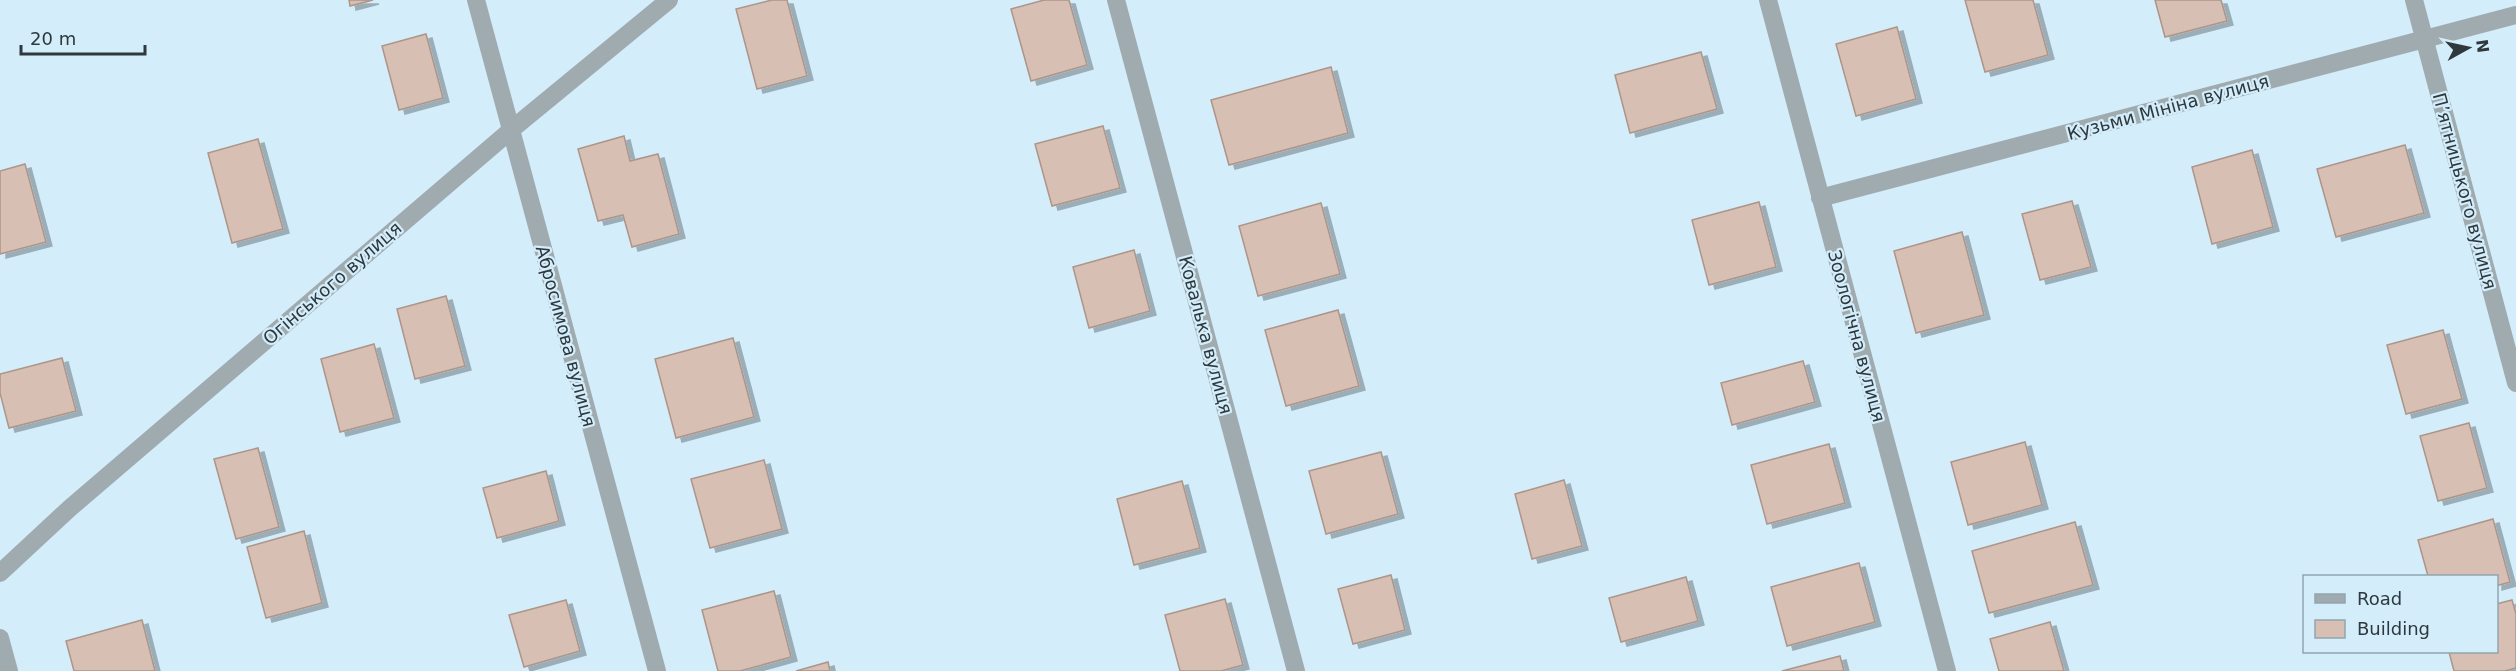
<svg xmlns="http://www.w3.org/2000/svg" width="2516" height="671" viewBox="0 0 2516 671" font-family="'DejaVu Sans',sans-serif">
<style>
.building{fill:#d8bfb3;stroke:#ad958a;stroke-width:1.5;filter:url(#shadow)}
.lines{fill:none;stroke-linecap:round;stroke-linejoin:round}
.street{stroke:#a0abb0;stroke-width:18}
.labels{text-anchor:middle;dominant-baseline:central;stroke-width:4.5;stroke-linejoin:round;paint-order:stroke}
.street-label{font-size:18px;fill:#2e383d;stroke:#d3edfa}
</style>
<defs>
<filter id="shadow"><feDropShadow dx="6" dy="4" stdDeviation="0" flood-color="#0004"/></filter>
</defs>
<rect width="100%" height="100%" fill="#d3edfa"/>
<path class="building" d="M349 0H373L350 6Z
M772 0H787L807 76 757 89 736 9Z
M1044 0H1069L1087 65 1031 81 1011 9Z
M1965 0H2033L2048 55 1985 72Z
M2155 0H2221L2227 21 2165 37Z
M1897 27 1916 99 1856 116 1836 44Z
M426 34 443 98 399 110 382 46Z
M1701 52 1717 109 1630 133 1615 75Z
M1331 67 1348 133 1229 165 1211 100Z
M1103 126 1120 188 1052 206 1035 144Z
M624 136 630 161 658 154 679 234 632 247 623 215 598 221 578 149Z
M258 139 283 229 232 243 208 153Z
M2405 145 2424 213 2336 237 2317 169Z
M2252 150 2273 227 2212 244 2192 167Z
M25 164 46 242 0 254V171Z
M2072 201 2091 267 2040 280 2022 214Z
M1759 202 1776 267 1709 285 1692 220Z
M1321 203 1340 274 1258 296 1239 226Z
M1962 232 1984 315 1916 333 1894 251Z
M1134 250 1150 311 1089 328 1073 267Z
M446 296 465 366 415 379 397 309Z
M1338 310 1359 386 1286 406 1265 330Z
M2443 330 2462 399 2406 414 2387 345Z
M733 338 754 417 676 438 655 359Z
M374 344 394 418 340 432 321 359Z
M62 358 76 411 9 428 0 393V374Z
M1803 361 1815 402 1732 425 1721 383Z
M2469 423 2487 488 2438 501 2420 436Z
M2025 442 2042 505 1968 525 1951 462Z
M1829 444 1845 503 1767 524 1751 465Z
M258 448 279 527 236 539 214 459Z
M1381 452 1398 514 1326 534 1309 471Z
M764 460 782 529 710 548 691 479Z
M546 471 559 521 497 538 483 488Z
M1564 480 1582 546 1532 559 1515 494Z
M1182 481 1200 548 1134 565 1117 499Z
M2493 519 2510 582 2496 586V576H2428L2418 540Z
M2075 522 2093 585 1989 613 1972 551Z
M304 531 322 603 266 618 247 547Z
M1859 563 1875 622 1787 646 1771 587Z
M1391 575 1405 630 1353 644 1338 589Z
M1686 577 1698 621 1621 642 1609 598Z
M774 591 791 657 740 671H718L702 610Z
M1225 599 1243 665 1221 671H1180L1165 615Z
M566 600 580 651 524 667 509 615Z
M2512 600 2516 614V668L2505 671H2454L2449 652H2496V604Z
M142 620 155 671H74L66 641Z
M2050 622 2064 671H1999L1990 639Z
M1840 656 1844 671H1782Z
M828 662 830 671H796Z"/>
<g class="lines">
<path class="street" d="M476 0 657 671
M1116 0 1296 671
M1768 0 1947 671
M2414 0 2516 383
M1820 198 2516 15
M0 573 70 508 511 130 669 0
M0 638 9 671"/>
</g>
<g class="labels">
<g class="street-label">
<text transform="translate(2168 107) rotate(-15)">Кузьми Мініна вулиця</text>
<text transform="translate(2465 191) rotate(75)">П’ятницького вулиця</text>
<text transform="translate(332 283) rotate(-41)">Огінського вулиця</text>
<text transform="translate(1206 335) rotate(75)">Ковалька вулиця</text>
<text transform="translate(566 336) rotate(75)">Абросимова вулиця</text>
<text transform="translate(1857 336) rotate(75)">Зоологічна вулиця</text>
</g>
</g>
<rect x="2303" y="575" width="195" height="78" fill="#d3edfa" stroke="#91a5ae" stroke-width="1.5"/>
<rect x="2315" y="594" width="30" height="9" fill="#a0abb0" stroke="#91a5ae" stroke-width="1.5"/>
<text x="2357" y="605" font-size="18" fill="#2e383d">Road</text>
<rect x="2315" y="620" width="30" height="18" fill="#d8bfb3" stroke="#91a5ae" stroke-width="1.5"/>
<text x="2357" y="635" font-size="18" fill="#2e383d">Building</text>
<g transform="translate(2468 48) rotate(82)" stroke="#d3edfa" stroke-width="4.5" paint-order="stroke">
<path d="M0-4.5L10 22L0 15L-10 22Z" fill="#2e383d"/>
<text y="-9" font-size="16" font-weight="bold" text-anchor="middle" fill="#2e383d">N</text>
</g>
<path d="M21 45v9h124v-9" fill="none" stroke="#2e383d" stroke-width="3"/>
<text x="30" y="45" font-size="18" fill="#2e383d" stroke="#d3edfa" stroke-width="4.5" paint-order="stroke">20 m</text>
</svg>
